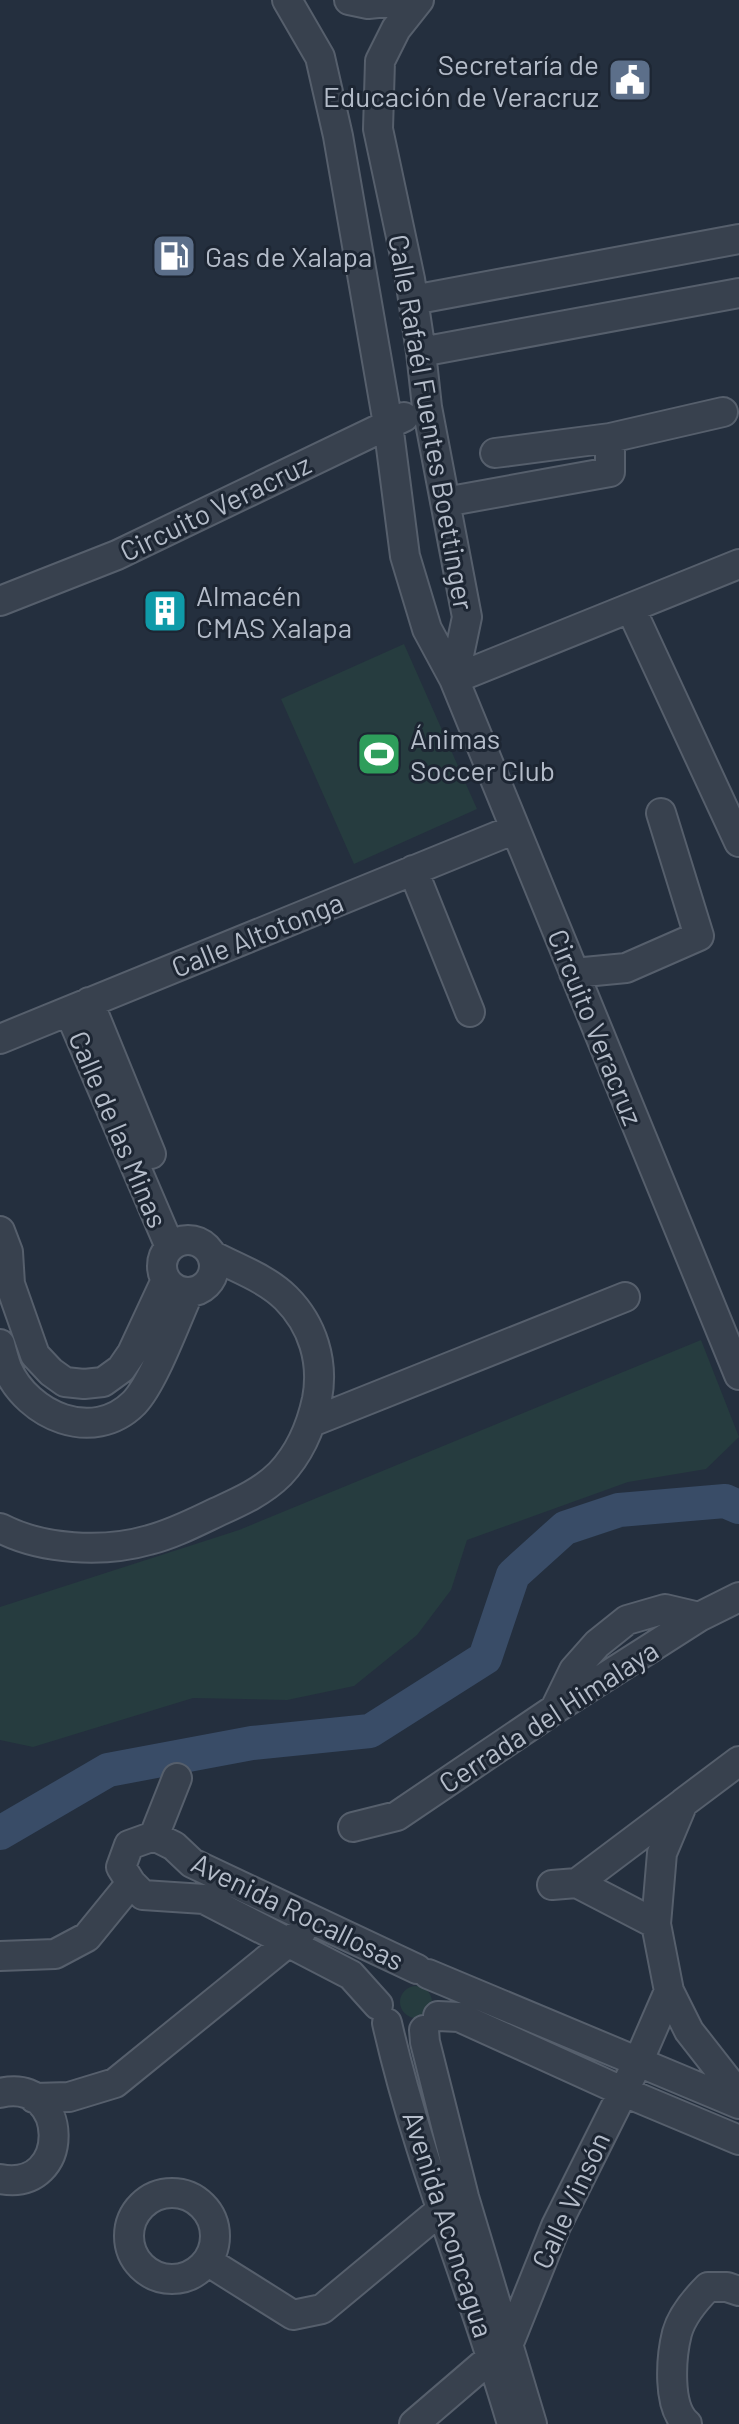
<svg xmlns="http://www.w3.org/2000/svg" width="739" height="2424" viewBox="0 0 739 2424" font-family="Barlow,sans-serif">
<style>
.green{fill:#263c3f}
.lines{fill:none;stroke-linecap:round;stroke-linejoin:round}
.river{stroke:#394c67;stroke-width:34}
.minor-casing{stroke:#565f6c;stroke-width:32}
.minor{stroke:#38414e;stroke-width:28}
.labels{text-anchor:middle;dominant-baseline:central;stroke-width:6;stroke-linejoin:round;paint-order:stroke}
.poi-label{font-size:28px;fill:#b4bcc9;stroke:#1d2633;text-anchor:start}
.street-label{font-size:28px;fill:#b4bcc9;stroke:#1d2633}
</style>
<rect width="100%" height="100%" fill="#242f3e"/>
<path class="green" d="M404 644 477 809 354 864 281 699Z
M701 1340 739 1437 706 1469 628 1482 467 1540 451 1590 417 1635 354 1686 287 1700 193 1698 33 1747 0 1740V1607L239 1530Z
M400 2002a16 16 0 1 1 32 0a16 16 0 1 1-32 0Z"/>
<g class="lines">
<path class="river" d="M0 1833 108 1770 252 1743 370 1731 485 1658 513 1575 565 1528 619 1510 725 1501 739 1507"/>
<g class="minor-casing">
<path id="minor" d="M287 0 320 57 338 136 388 424 405 556 427 629 454 679 739 1375
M349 0 368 4 407 0
M419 0 396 29 380 61 378 129 410 279 421 352 427 407 467 617 454 679
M413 300 739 239
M421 352 739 293
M495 453 610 438
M445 502 610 472V438L723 412
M0 601 117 555 404 417
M631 609 739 842
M454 679 739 564
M413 870 470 1012
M574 973 626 968 699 936 661 813
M89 1002 151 1154
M69 1011 170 1247
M0 1039 515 829
M0 1231 8 1252 10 1284 35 1355 51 1372 65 1382 84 1384 103 1382 121 1369 132 1353 166 1280
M162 1266a26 26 0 1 1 52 0a26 26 0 1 1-52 0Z
M0 1344C2 1352 4 1360 7 1368 28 1416 93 1444 134 1403 154 1382 176 1320 189 1292
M312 1422 625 1297
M0 1528C42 1550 104 1553 149 1540 173 1534 196 1522 217 1512 239 1502 262 1492 280 1474 300 1453 311 1427 317 1399 324 1362 313 1325 286 1298 266 1278 236 1268 212 1255
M555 1709 574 1670 597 1644 627 1620 665 1609 699 1617
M739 1761 683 1803 662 1853 656 1924 669 1991 689 2031 739 2095
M353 1827 397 1816 555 1709 699 1617 739 1597
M154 1836 177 1778
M577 1883 682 1804
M552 1885 577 1883 656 1924
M0 1956 55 1954 87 1937 131 1883
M428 1974 739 2104
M378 2005 351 1975 204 1899 143 1895 131 1883 121 1867 129 1845 154 1836 174 1846 192 1863 417 1969
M438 2016 459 2017 622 2091 739 2140
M387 2023C418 2160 473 2290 512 2424
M424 2030 425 2042 464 2197 532 2424
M0 2093C70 2076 73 2193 0 2179
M34 2098 69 2097 115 2083 301 1932
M129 2236a43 43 0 1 1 86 0a43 43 0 1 1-86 0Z
M207 2261 293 2315 322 2309 441 2210 457 2201
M509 2343 556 2226 639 2060 669 1991
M414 2424 492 2357
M687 2424C667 2407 671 2357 677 2333 682 2315 695 2300 708 2287H727L739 2291"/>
</g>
<use href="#minor" class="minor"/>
</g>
<defs>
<g id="civic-square" transform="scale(2.3)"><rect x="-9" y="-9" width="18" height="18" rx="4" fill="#5c6f8a" stroke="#1d2633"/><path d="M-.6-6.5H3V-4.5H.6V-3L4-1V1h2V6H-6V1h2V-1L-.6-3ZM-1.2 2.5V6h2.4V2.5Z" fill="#fff"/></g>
<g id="fuel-square" transform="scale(2.3)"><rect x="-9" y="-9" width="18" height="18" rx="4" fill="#5c6f8a" stroke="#1d2633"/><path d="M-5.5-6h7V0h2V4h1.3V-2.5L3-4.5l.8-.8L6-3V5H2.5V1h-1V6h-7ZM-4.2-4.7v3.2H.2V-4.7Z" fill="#fff"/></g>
<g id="building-square" transform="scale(2.3)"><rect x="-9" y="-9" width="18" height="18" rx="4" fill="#0f9aa8" stroke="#1d2633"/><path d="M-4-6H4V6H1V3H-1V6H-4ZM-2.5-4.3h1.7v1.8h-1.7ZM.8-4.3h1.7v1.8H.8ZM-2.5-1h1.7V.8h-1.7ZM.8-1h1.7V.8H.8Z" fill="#fff"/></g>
<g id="stadium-square" transform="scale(2.3)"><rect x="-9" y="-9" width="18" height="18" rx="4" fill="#2e9e5b" stroke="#1d2633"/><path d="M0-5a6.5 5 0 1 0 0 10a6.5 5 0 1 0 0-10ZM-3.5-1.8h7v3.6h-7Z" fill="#fff"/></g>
</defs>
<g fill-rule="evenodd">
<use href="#civic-square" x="630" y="80"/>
<use href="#fuel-square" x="174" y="256"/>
<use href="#building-square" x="165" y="611"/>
<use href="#stadium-square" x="379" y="754"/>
</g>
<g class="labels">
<g class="poi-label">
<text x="599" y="64" text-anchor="end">Secretaría de<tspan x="599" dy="32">Educación de Veracruz</tspan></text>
<text x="205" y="256">Gas de Xalapa</text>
<text x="196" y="595">Almacén<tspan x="196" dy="32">CMAS Xalapa</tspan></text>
<text x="410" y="738">Ánimas<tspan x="410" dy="32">Soccer Club</tspan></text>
</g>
<g class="street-label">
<text transform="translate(432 422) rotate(80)">Calle Rafaél Fuentes Boettinger</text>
<text transform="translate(215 507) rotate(-26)">Circuito Veracruz</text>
<text transform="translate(257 934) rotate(-22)">Calle Altotonga</text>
<text transform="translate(596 1027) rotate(68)">Circuito Veracruz</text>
<text transform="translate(119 1129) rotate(67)">Calle de las Minas</text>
<text transform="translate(548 1716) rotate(-33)">Cerrada del Himalaya</text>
<text transform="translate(298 1911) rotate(26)">Avenida Rocallosas</text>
<text transform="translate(570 2200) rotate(-65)">Calle Vinsón</text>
<text transform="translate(449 2224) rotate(72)">Avenida Aconcagua</text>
</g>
</g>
</svg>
